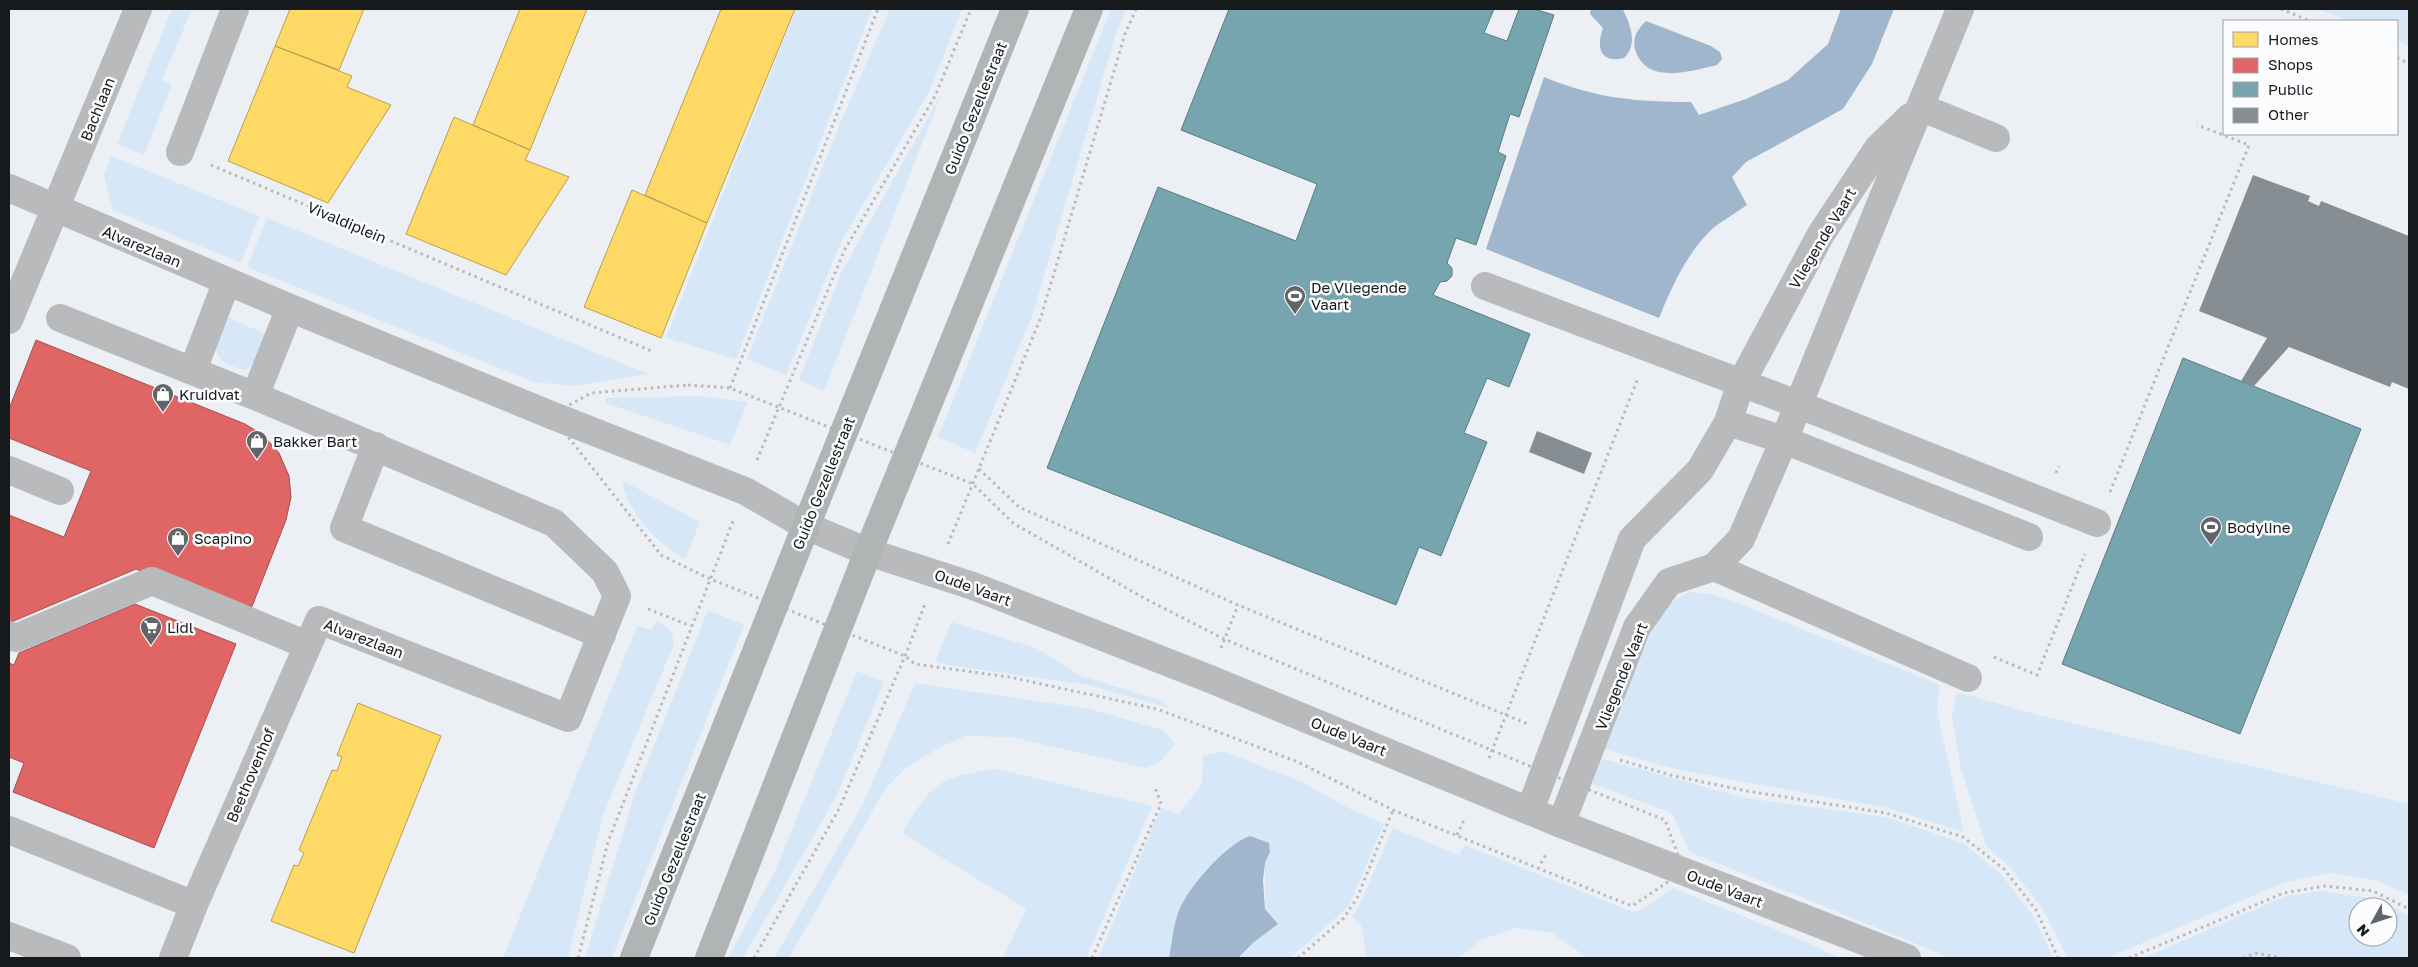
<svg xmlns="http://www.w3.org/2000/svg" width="2418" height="967" viewBox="0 0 2418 967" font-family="'Golos Text',sans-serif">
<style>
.green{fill:#d6e7f8;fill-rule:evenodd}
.water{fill:#9fb6cc}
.homes{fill:#ffd966;stroke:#b9a050}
.shops{fill:#e06666;stroke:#a44f50}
.public{fill:#76a5af;stroke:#5a7b83}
.building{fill:#868e94}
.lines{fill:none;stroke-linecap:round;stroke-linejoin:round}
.path{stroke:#b7babc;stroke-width:3;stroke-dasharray:2.5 4;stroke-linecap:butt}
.minor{stroke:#b8babc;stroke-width:28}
.major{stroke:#b0b4b5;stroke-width:28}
.labels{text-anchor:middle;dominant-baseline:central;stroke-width:5;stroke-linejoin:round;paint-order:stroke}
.street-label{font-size:15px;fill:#171a1d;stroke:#fbfcfe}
.poi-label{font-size:15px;fill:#171a1d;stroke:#fbfcfe;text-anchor:start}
</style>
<rect width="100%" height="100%" fill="#ecf0f4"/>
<path class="green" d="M172 9H192L162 80 172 85 144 155 117 144Z
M796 9H872L736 359 666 338Z
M890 9H962L930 90 840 244 786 375 747 359 839 126Z
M1111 9H1126L1116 34 1032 316 975 453 938 437Z
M2318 9H2409V46L2397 41V21H2349Z
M942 93 824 391 799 380 841 273Z
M111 156 259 216 241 263 113 210 104 175Z
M267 218 648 374 573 386 534 382 247 267Z
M224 316 266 334C261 344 258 361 248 368 244 372 239 368 234 367 206 355 216 339 224 316Z
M702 396 748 402 730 445 606 403V398Z
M623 481 700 522 685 559C661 547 624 510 623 481Z
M1689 592 1710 594 1728 599 1940 685 1937 711 1964 832 1888 808 1679 770 1600 748 1641 642 1657 615 1674 601Z
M708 610 744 625 612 958H585L635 793Z
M656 621C668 626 673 631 674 644L603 815 568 958H503L637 626 652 630Z
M951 622 1036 648 1081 676 1163 701 1169 708 1089 685 947 665 936 661Z
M857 671 884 682 837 795 743 958H728L775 871Z
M915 683 1090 709 1163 730 1175 744 1160 762 1146 768 1011 737 965 736 937 749 906 768 885 789 789 958H774L863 804Z
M1957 692 2042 716 2409 804V895L2375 880 2329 873 2283 883 2107 958H2068L2042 908 2011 868 1986 846 1961 769 1952 717Z
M1223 751 1302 782 1348 808 1384 824 1349 906 1290 958H1238L1254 942 1278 924 1265 909V863L1270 852 1178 912 1169 958H1098L1161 808 1179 814 1202 784 1203 756Z
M1596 757 1745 798 1886 817 1963 843 2001 874 2033 916 2054 958H1945L1941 954 1690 852 1674 817 1669 812 1588 782Z
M997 769 1152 806 1086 958H1003L1026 909 902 833C932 783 939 776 997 769Z
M1393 828 1459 855 1464 845 1633 912 1642 909 1673 888 1808 943 1840 958H1585L1582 954 1552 933 1516 928 1482 939 1459 958H1367L1361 925 1352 917 1362 900Z
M2322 891 2370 898 2409 915V958H2143L2286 896ZM2358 907H2388V937H2358Z"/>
<path class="water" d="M1591 9 1623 10C1631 26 1638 44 1624 58 1600 64 1596 47 1603 28L1590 14Z
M1841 9H1894L1872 64 1843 109 1746 162 1732 177 1747 205C1736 213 1723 220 1712 229 1687 253 1672 286 1659 318L1486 249 1544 77C1594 98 1637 102 1691 102L1699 115 1746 99 1788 80 1828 44Z
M1646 21 1711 46 1720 52 1722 59 1717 65C1691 71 1648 85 1636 52 1631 39 1637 30 1646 21Z
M1250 836 1269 843 1270 852 1265 863 1263 880 1265 909 1278 924 1254 942 1238 958H1169C1172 944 1173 927 1178 913 1187 888 1226 844 1250 836Z"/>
<path class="homes" d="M290 9H364L339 70 275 46Z
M520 9H587L530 150 473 125Z
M721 9H795L707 223 645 195Z
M275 46 352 76 347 87 391 105 328 203 228 161Z
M454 117 530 150 525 160 569 177 506 275 406 234Z
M632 190 707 223 661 338 584 307Z
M358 703 441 736 354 953 271 921 294 865 298 866 304 853 299 850 332 770 337 771 342 757 337 755Z"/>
<path class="shops" d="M36 340 245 424 263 435 279 453 289 476 291 497 286 520 249 614 136 569 9 623V515L64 537 91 471 9 438V409Z
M135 604 236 644 154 848 13 792 24 763 9 757V663L14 665 19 653Z"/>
<path class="public" d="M1229 9H1494L1484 33 1507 41 1519 9H1534L1554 15 1519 117 1510 114 1498 152 1506 156 1476 245 1456 238 1447 263 1452 268V276L1447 281 1440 282 1433 295 1530 334 1509 387 1487 378 1464 433 1487 442 1441 556 1419 547 1396 605 1047 468 1158 187 1296 241 1317 184 1181 130Z
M2183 358 2361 429 2240 734 2062 664Z"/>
<path class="building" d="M2253 175 2310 196 2308 201 2319 206 2321 201 2409 236V389L2392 382 2390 387 2289 347 2254 386 2241 381 2267 338 2199 311Z
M1537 431 1592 453 1584 474 1529 452Z"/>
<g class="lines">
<path class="path" d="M2281 9 2310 21
M2397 58 2409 63
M211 165 654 352
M688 385 730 388 973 484 1013 523 1142 597 1224 639 1544 772 1665 820 1684 871 1632 906 1393 810 1298 762 1157 709 1009 677 915 664 905 656 710 579 661 555 551 415 591 393Z
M730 388 878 9
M757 460 845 249 935 96 971 9
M979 469 1019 507 1238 605 1528 724
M2056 473 2059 466
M2110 492 2249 145 2197 125
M948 544 1041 317 1125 34 1136 9
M648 609 691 626
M1221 648 1238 605
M1994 657 2037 675 2085 554
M1489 758 1638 378
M1620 760 1674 776 1747 791 1886 813 1963 837 2004 869 2036 910 2058 958
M1457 835 1464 820
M1538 869 1546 854
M578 958 608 842 733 521
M754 958 839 809 905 656 925 604
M1092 958 1161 804 1155 787
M1298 958 1344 918 1357 898 1393 810
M2129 958 2284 893 2325 886 2373 891 2409 909
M2243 958 2256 953 2282 958"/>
<path class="minor" d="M1920 107 1996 138
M180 152 235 9
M9 188 290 308 551 415 745 491 806 526 868 552 973 586 1210 679 1561 824 1907 958
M1485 286 1797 404 2097 523
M9 320 138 9
M193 370 227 281
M255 396 290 308
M1728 422 1784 440 2029 537
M376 446 344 528 602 635
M9 470 60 491
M1714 567 1968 678
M9 635 16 638 152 581 307 645
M1530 810 1632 539 1700 470 1728 422 1741 383 1821 234 1878 148 1910 117
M1561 824 1637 627 1669 582 1714 567 1741 539 1784 440 1960 9
M9 830 194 905 319 620 568 718 617 596 605 572 554 523 255 396 60 318
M9 936 67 958
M173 958 194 905"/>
<path class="major" d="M634 958 806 526 1015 9
M709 958 868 552 1089 9"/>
</g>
<defs>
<g id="stadium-pin" transform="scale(1.125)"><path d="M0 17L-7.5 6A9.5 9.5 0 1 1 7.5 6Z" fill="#626568" stroke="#fbfcfe"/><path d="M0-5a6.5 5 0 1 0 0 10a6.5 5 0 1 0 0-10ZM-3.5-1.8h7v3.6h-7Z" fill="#fff"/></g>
<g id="shop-pin" transform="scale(1.125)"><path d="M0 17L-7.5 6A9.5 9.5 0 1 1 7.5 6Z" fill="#626568" stroke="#fbfcfe"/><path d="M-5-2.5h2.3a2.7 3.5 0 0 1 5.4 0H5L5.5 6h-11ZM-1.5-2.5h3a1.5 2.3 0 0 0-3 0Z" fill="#fff"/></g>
<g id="supermarket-pin" transform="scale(1.125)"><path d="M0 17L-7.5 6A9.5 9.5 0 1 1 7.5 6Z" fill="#626568" stroke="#fbfcfe"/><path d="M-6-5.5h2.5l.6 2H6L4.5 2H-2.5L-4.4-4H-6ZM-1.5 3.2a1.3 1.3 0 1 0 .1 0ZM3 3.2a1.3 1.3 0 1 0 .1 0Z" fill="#fff"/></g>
</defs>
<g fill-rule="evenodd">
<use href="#stadium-pin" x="1295" y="296"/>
<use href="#shop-pin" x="163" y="394"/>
<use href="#shop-pin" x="257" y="441"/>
<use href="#stadium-pin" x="2211" y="527"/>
<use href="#shop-pin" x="178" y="538"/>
<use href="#supermarket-pin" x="151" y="627"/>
</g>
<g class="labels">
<g class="street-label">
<text transform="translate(975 108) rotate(-68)">Guido Gezellestraat</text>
<text transform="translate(97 109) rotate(-68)">Bachlaan</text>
<text transform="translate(347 222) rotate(23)">Vivaldiplein</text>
<text transform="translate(1822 238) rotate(-59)">Vliegende Vaart</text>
<text transform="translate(142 246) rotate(23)">Alvarezlaan</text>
<text transform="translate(823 483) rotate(-68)">Guido Gezellestraat</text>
<text transform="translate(973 587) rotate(20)">Oude Vaart</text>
<text transform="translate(364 638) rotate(21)">Alvarezlaan</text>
<text transform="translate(1621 676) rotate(-68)">Vliegende Vaart</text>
<text transform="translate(1349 736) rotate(22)">Oude Vaart</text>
<text transform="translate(250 775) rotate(-67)">Beethovenhof</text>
<text transform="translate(674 859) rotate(-68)">Guido Gezellestraat</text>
<text transform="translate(1725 888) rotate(21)">Oude Vaart</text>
</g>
<g class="poi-label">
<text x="1311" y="287">De Vliegende<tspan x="1311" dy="17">Vaart</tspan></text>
<text x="179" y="394">Kruidvat</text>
<text x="273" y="441">Bakker Bart</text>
<text x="2227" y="527">Bodyline</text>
<text x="194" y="538">Scapino</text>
<text x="167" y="627">Lidl</text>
</g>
</g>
<rect width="2418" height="967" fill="none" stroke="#171a1d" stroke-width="20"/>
<rect x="2223" y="20" width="175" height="115" fill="#fbfcfe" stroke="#a0a2a4"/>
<rect x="2233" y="32" width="25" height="15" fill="#ffd966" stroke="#a0a2a4"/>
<text x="2268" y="45" font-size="15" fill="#171a1d">Homes</text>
<rect x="2233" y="58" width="25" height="15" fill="#e06666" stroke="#a0a2a4"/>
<text x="2268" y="70" font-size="15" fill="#171a1d">Shops</text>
<rect x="2233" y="82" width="25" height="15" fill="#76a5af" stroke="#a0a2a4"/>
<text x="2268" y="95" font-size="15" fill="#171a1d">Public</text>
<rect x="2233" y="108" width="25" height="15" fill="#868e94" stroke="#a0a2a4"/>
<text x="2268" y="120" font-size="15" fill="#171a1d">Other</text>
<g transform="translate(2373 922) rotate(230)"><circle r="24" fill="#fbfcfe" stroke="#a0a2a4"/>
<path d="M0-4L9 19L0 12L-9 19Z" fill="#626568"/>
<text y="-8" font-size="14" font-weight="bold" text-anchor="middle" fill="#171a1d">N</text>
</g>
</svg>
